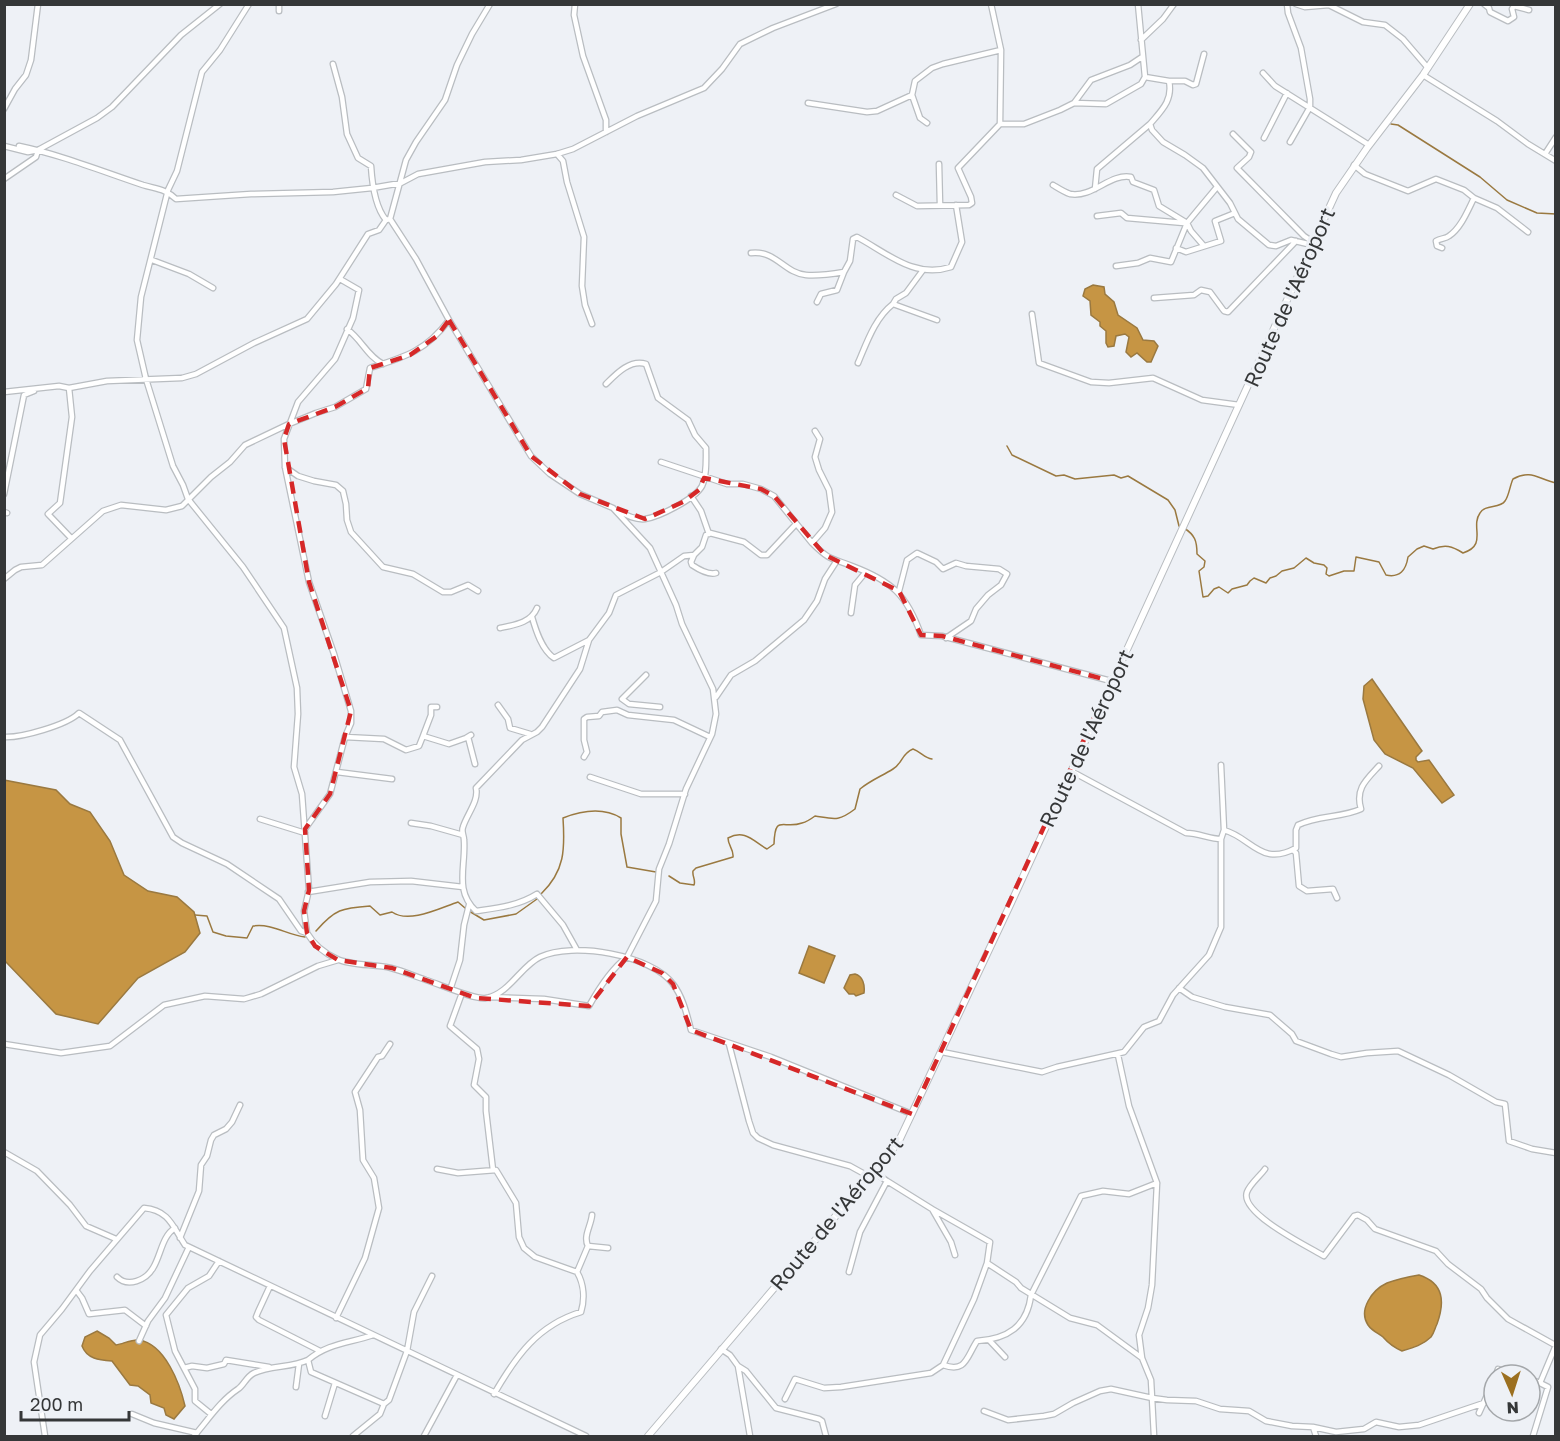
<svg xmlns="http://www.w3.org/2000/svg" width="1560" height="1441" viewBox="0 0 1560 1441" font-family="'Golos Text',sans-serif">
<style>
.water{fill:#c69544;stroke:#9a7940;stroke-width:1.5}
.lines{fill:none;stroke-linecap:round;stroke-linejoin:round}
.stream{stroke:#9a7940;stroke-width:1.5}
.minor-casing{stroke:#b9bdc1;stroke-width:7}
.major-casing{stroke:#b9bdc1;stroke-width:8}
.minor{stroke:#fff;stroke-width:4.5}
.major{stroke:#fff;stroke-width:6}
.marked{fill:none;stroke:#d62828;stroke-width:4.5;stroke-dasharray:12 8;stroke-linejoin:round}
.labels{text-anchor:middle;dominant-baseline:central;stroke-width:6;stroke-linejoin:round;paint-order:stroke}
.street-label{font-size:21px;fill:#353738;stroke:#eef1f6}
</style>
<rect width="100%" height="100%" fill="#eef1f6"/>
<path class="water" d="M1093 285 1104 287 1105 294 1114 302 1118 315 1137 328 1143 340 1154 341 1158 346 1151 362H1147L1137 353 1131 357 1126 352 1129 337 1125 334 1116 336 1114 346 1108 347 1106 343V331L1100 326V322L1091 315 1090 301 1083 296 1085 289Z
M1372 679 1422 751 1416 757V760L1418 762 1429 760 1454 795 1442 803 1413 768 1385 754 1374 740 1363 699 1364 686Z
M4 780 56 790 70 804 90 812 110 841 124 875 148 891 177 897 194 912 200 933 185 952 138 978 98 1024 56 1014 5 961Z
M809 946 835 956 824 983 799 973Z
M855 974C863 976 865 985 864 993L856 996 854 994H849L844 988 850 975Z
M1419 1275C1444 1283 1445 1302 1437 1324 1435 1328 1434 1333 1431 1337 1423 1345 1412 1348 1402 1351 1393 1347 1389 1344 1383 1337 1378 1333 1372 1331 1368 1325 1358 1310 1372 1290 1387 1283 1398 1279 1408 1277 1419 1275Z
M97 1331 109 1338 116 1345C123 1344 132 1339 139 1340 165 1344 180 1384 185 1406L174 1419 166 1415 164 1408 151 1403 150 1395 138 1386 130 1385 112 1361C99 1360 87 1359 82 1346L85 1337Z"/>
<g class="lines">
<path class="stream" d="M1391 124 1398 125 1480 177 1507 200 1537 213 1556 214
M1007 446 1012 455 1056 476 1064 475 1075 479 1114 475 1121 478 1128 476 1168 500 1175 510 1179 526
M1184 528C1195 535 1197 541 1197 554L1205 561 1204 567 1199 571 1203 597 1208 596 1214 589 1219 587 1228 593 1232 589 1247 585 1250 581 1254 578 1266 583 1270 578 1276 576 1282 571 1294 568 1306 558 1314 563 1324 565 1327 568 1326 574 1329 576 1344 571H1354L1356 557 1379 562 1386 575C1400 578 1406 570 1408 557L1417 549 1424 546 1433 549C1445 544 1452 546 1463 553 1488 545 1470 527 1480 513 1485 504 1500 509 1505 501 1509 496 1510 485 1513 479 1531 469 1538 479 1556 483
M669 876 680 883 694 885C696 880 692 876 693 871L696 868 733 857C734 849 728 846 728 838 745 829 753 841 767 849L774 844C775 813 783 830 802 823 806 822 811 819 815 816 834 819 838 822 855 809L860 789C871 780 882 776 893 769 903 763 901 754 913 749 921 752 924 758 932 759
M541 894C565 871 565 849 563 818 581 811 603 807 621 818V834L627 867 656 872
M469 911 484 920 516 914 537 899
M195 915 207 916 213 932 226 936 247 938 253 926C272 923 287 935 305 937
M316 931C335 909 342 908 370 906L380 915 392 912C409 924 440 908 458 902L465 908"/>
<g class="minor-casing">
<path id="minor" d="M249 4 220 50 202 72 177 171 168 190 141 297 137 340 146 379 173 466 183 485 188 499 243 567 284 628 297 688 298 714 294 767 302 794 309 890 304 911 307 933
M490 4 472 34 457 65 445 100 416 142 406 160 390 219 416 259 449 320 531 456 550 474 580 494 613 508 650 548 676 605 682 624 713 689 716 714 712 734 686 789 669 844 659 869 656 901 627 957C611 969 599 988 589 1006L544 999 490 997
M575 4 574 15 583 56 606 120V132
M991 4 1001 50 1000 124
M1138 4 1145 77 1169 81C1173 100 1162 110 1150 124L1152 130 1163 142 1185 155 1203 168 1230 203 1238 219 1269 245 1276 246 1291 240 1312 245
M1287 4 1288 13 1301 48 1310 99V107L1290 142
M1296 4 1305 7 1329 5 1363 22 1385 25 1403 39 1428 68
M1484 4 1489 8 1490 12 1508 21 1514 17 1512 9 1514 6 1529 10
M279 11V4
M1141 40 1163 19 1174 4
M333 64 342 97 347 134 358 158 371 166C372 182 375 207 386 220
M1263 73 1275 86 1369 145
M1423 75 1497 121 1528 144 1556 161
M1169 81H1185L1193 85 1196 84 1204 54
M912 95 920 118 927 123
M808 103 867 112 877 111 912 95 915 81 932 68 943 64 1001 50
M1074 103 1106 104 1141 84 1145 77
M4 109 15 89 26 75 31 60 38 4
M1233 134 1251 152 1249 157 1237 168 1304 236 1313 242
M1264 138 1287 93
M4 146 28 152 38 150 97 118 112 107 181 35 220 4
M19 146C62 155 101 171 143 185 156 189 166 189 176 199L251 194 333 192 372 188 401 183 418 174 485 162 521 160 557 154 573 149 637 116 704 88 722 69 740 44 773 28 836 4
M557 154 563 161 567 182 584 237 582 286 585 305 592 324
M1545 154 1556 137
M939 164 940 205
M1354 165 1365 174 1408 191 1436 179 1464 190 1474 198 1497 208 1528 232
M4 179 36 157 38 150 40 149
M1053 185C1058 188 1064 192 1070 194 1093 198 1110 173 1131 177L1133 182 1154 190 1159 206 1187 223 1191 231 1204 246
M1095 189 1097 169 1150 124
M896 195 917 206 969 205 972 203 971 197 958 168 1000 124H1024L1060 110 1074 103 1091 80 1130 65 1142 57
M1097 216 1121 213 1127 218 1184 223
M1176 248 1186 252 1221 241 1215 221 1235 213
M1442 248 1437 246 1436 241C1441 238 1445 239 1449 236 1461 228 1468 210 1474 198
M751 253C776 250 784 273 806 275 817 276 832 274 844 272L850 261 853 239 857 237C887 253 914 279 951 267L962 242 956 205
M152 260 189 274 213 288
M1116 266 1138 263 1150 258 1171 262 1187 223 1217 187
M923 270 906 293 896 299 893 304 937 320
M1154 298 1194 295 1201 290 1210 292 1224 311 1228 312 1296 241
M817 302 821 294 837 290 844 272
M1032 314 1039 363 1091 382 1109 383 1153 378 1202 400 1239 405
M347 329C362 340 367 356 383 364
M858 363C867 342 875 318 893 304
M606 384C616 374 630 359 646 364L658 398 688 420 695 435 706 448C706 460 707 475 702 486 695 499 659 517 645 519 635 520 626 515 618 511
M69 388 72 417 60 503 48 514 71 538
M4 392 59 386 69 388 107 381 182 378 196 374 254 343 307 319 336 284 368 234 379 230 386 220 390 219
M815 431 820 439 815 457 819 470 829 490 832 512 825 528 812 543C829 560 831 558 852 566 892 581 907 595 921 635L942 636 1111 681
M661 462 727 484H743L761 489 774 496 812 543
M285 467 298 476 314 481 336 485 343 491 346 504 347 520 351 532 383 567 413 574 443 592H451L468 585 478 591
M4 494 24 395 34 391
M691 496 701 511 709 534
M4 512 7 513
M694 555 691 562 692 565C698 569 709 575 716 573
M4 579 15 570 21 567 42 565 103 511 121 505 166 510 182 506 211 477 230 462 245 445 289 424 316 413 335 407 366 389 370 368C405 357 426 351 449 320
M899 591 907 560 917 553 936 562 943 569 956 563 966 566 999 569 1007 574 1001 585 988 595 976 609 971 621 946 638
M851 613 855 585 865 573
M532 617C536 631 542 650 554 658L589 640
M500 628C514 625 531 623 537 608
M646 675 622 699 629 704 660 707
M716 697 731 675 755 661 804 620 817 601 825 579 836 562
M498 705 508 719 510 728 530 734
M423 736 431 715V707H437
M4 737C21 738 67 725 79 713L120 740 173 837 182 843 227 864 279 899 301 931 307 933C314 945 324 953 337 959 351 966 375 964 391 968 403 971 414 976 426 980 439 984 475 1000 486 998 509 994 521 966 540 957 572 941 652 955 673 984 683 997 687 1015 691 1030L771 1057 912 1114
M345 737 384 739 406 750 419 746 423 736 449 744 466 738 471 735
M468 737 475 764
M584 757 587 752 584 740V719L587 717 599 716 602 712 617 710 628 715 674 720 710 737
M1221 765 1224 830 1221 839
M337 772 392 779
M590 777 641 794H685
M260 819 305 833
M411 823 431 826 463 835
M305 829 330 794 345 737 351 723V711L334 654 309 582 285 467 284 439 298 402 335 359 339 350 353 318 359 290 340 279
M1224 830C1252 838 1261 867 1296 848V830L1298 825C1318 815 1341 818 1361 809 1355 789 1366 780 1379 766
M1293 850 1296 853 1299 886 1307 891 1333 889 1337 898
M308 892 370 882 411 881 463 887
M577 950 563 925 537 894C518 906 497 908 476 911 454 891 466 866 464 840 464 835 461 832 463 827 467 814 479 801 476 788L522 740 537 732 542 727 580 669 589 640 609 613 616 595 661 572 684 556 694 555 702 547 706 535 710 533 744 542 761 555H767L796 524
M451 987 460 960 464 925 469 905
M1179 988 1192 997 1225 1007 1270 1015 1292 1034 1296 1041 1331 1054 1341 1057 1367 1053 1398 1051 1449 1075 1496 1102 1505 1104 1509 1141 1532 1149 1556 1153
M462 993 450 1026 477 1049 479 1059 474 1085 486 1097V1111L493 1170
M4 1044 61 1053 110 1046 164 1005 205 996 244 999 261 994 318 966 338 960
M729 1044 749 1121 753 1133 758 1138 773 1145 850 1166 870 1177
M942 1052 1042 1072 1057 1067 1124 1052 1144 1027 1159 1021 1173 995 1209 955 1221 927V839C1209 839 1199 833 1186 833L1071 771
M1118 1055 1129 1106 1157 1183
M4 1152 37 1171 70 1205 86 1226 116 1239
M437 1169 458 1173 496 1170 516 1203 519 1237 524 1248 535 1257 577 1272C584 1284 585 1299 581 1312 538 1325 516 1356 494 1394
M1265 1169C1260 1176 1250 1184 1247 1192 1239 1213 1309 1247 1324 1256L1354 1216 1358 1215 1367 1220 1375 1229 1436 1251 1448 1264 1481 1289 1487 1298 1508 1319 1555 1345
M887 1181 932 1209 951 1242 955 1255
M932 1209 990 1242 987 1263 1016 1282 1021 1288 1070 1318 1097 1325 1142 1358
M180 1238 199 1191 201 1165 207 1156 211 1140 214 1135 226 1129 232 1122 240 1105
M588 1246C583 1236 591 1226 592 1215
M577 1272 588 1246 608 1248
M849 1272 860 1232 887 1181 874 1172
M117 1277C128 1288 146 1280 153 1268 161 1255 162 1236 175 1228
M270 1286 258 1312 256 1317 259 1320 320 1351
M76 1290 82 1298 89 1314 125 1310 146 1326
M336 1318 365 1258 379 1208 374 1178 363 1160 360 1110 355 1092 378 1057 382 1056 390 1044
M373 1335C350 1343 328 1343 308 1360L311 1372 384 1404 389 1400 407 1351 414 1312 432 1276
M989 1340 1005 1357
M139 1341 148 1321 165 1298 189 1247
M721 1349 730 1355 738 1366 750 1436
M943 1365 974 1299 987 1263
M738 1366 746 1371 776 1408 819 1419 822 1421 826 1436
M184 1368 192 1366 207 1368 224 1364 226 1360 269 1367
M1496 1375 1498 1369 1516 1375
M1530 1379 1540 1383 1556 1345
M296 1387 299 1364
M785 1399 795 1379 824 1388 841 1387 931 1373 943 1365C966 1373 966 1358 977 1341 1007 1339 1027 1327 1031 1295L1081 1196 1103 1191 1129 1194 1157 1183 1152 1285 1148 1308 1139 1335 1142 1358 1151 1380 1152 1398 1167 1400 1196 1401 1220 1409 1249 1411 1266 1421 1292 1426 1313 1427 1336 1432 1364 1429 1376 1422 1399 1427 1419 1425 1484 1403
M984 1411 1008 1420 1044 1416 1054 1414 1073 1403 1100 1391 1111 1389 1152 1398 1154 1436
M1479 1413 1494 1380
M132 1414 154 1423 197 1433
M211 1414 195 1401V1389L175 1351 166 1315 188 1288 209 1276 219 1261
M325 1416 335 1383
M1313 1427 1316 1436
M45 1436 34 1362 40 1335 62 1309 90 1271 144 1208C169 1210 173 1227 185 1245L586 1436
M194 1436C208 1420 220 1401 238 1389 244 1385 246 1377 254 1373 271 1365 291 1368 308 1360
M353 1436 380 1414 384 1404
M424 1436 457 1375
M1533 1436 1548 1387 1540 1383"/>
</g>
<g class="major-casing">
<path id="major" d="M648 1436 898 1143 1011 903 1336 193 1367 148 1423 75 1470 4"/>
</g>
<use href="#minor" class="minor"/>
<use href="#major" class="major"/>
</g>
<path class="marked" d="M449 320 531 456 580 494 645 519 683 502 699 490 704 478 761 489 774 496 825 555 899 591 921 635 942 636 1111 681 912 1114 691 1030 673 984 662 973 627 957 589 1006 476 998 392 968 338 960 315 946 307 933 304 911 309 890 305 829 330 794 351 711 309 582 284 439 289 424 335 407 368 388 370 368 410 355 437 336Z"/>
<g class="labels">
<g class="street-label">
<text transform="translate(1289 297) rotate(-66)">Route de l'Aéroport</text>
<text transform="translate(1086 738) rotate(-65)">Route de l'Aéroport</text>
<text transform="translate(836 1213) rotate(-50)">Route de l'Aéroport</text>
</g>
</g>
<rect width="1560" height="1441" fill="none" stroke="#353738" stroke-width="12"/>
<g transform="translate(1512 1393) rotate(177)"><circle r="28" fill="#eef1f6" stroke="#a4a7aa" stroke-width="1.5"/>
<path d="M0-4.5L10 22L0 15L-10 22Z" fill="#9c7020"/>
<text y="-9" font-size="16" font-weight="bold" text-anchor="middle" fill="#353738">N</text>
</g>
<path d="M21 1411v9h108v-9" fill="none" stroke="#353738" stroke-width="3"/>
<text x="30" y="1411" font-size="18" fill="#353738" stroke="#eef1f6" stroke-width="4.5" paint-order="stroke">200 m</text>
</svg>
